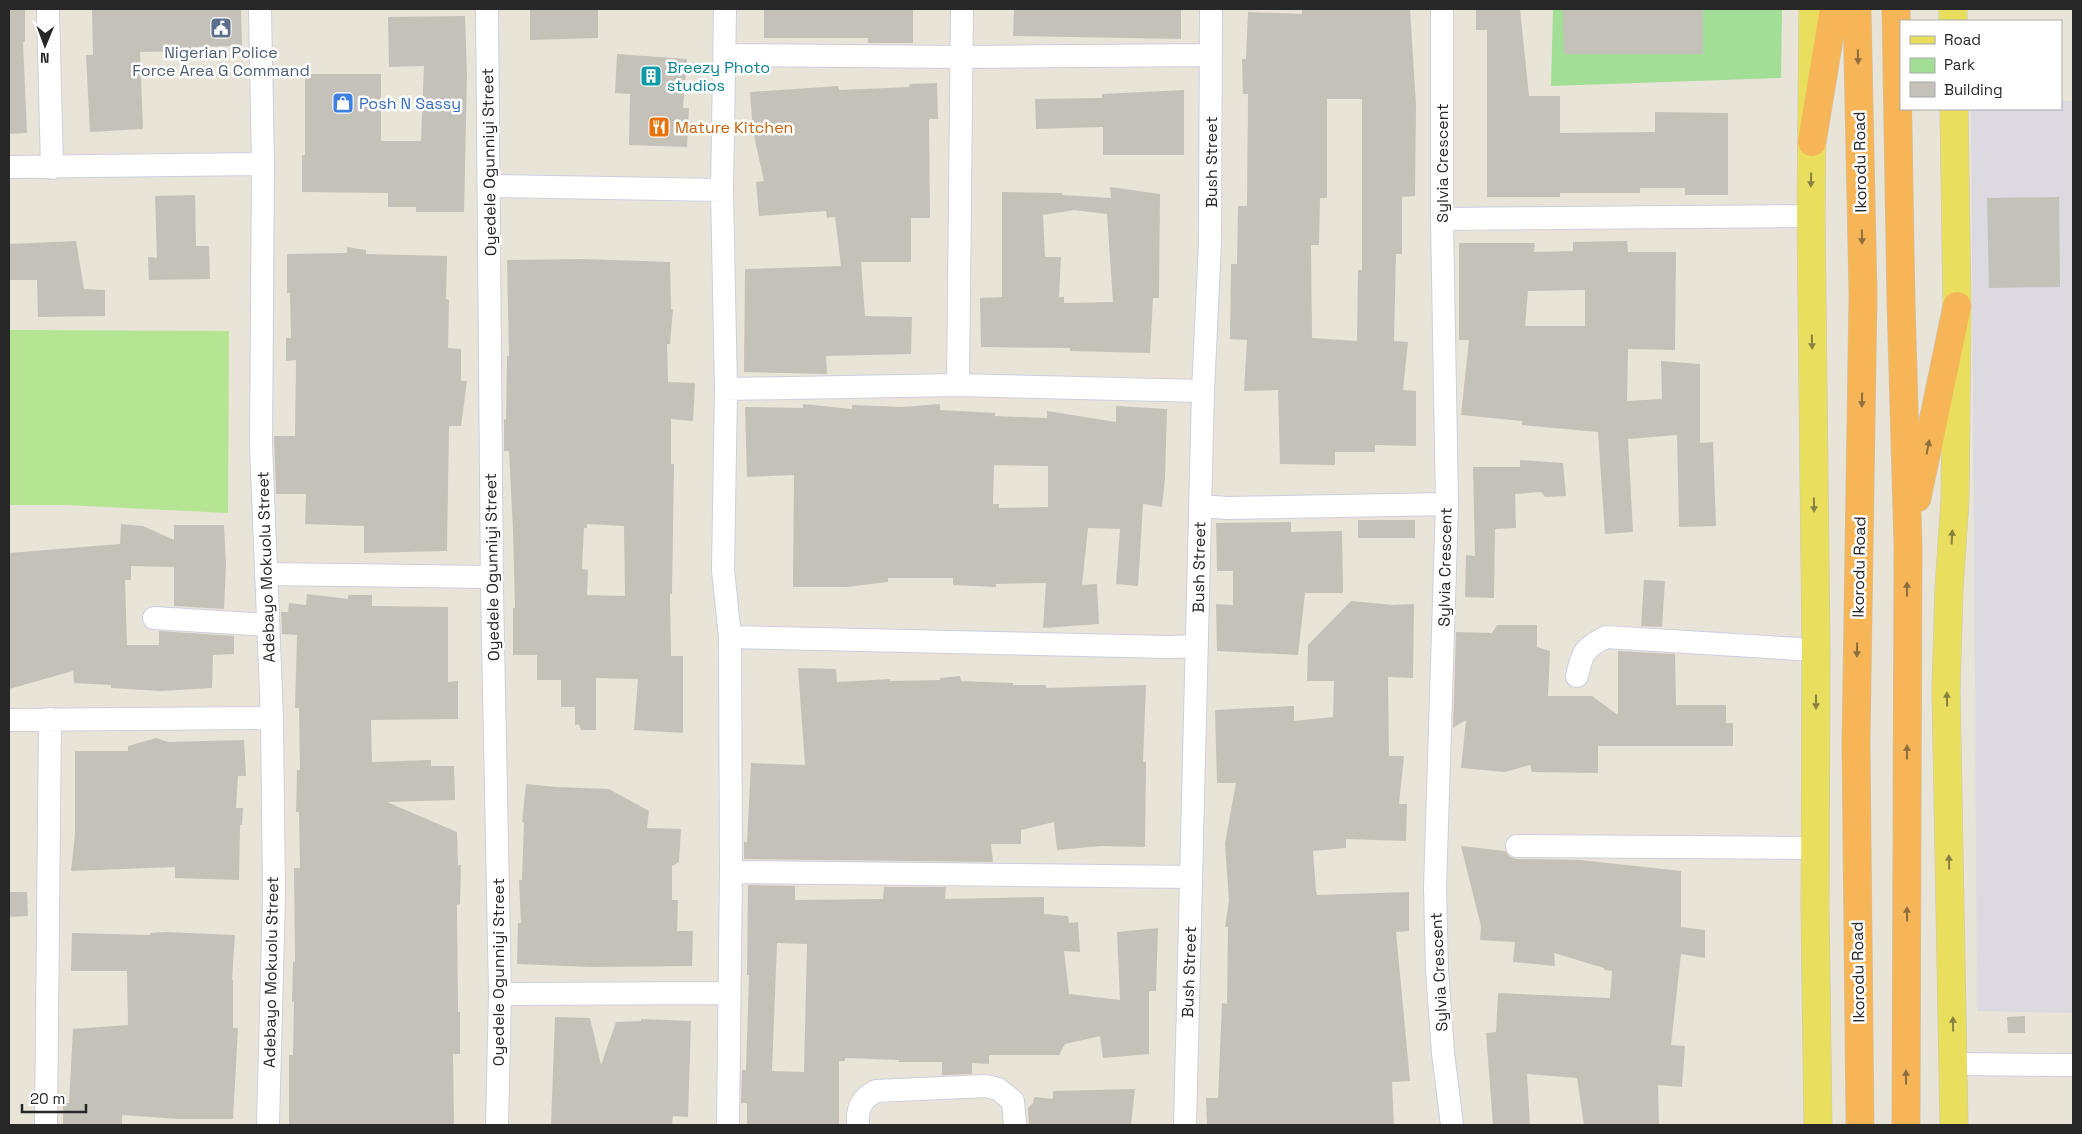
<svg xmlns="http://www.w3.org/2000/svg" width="2082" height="1134" viewBox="0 0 2082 1134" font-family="'Space Grotesk',sans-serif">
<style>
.industrial{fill:#ddd9e1}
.green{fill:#a3de96}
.pitch{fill:#b5e592}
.building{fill:#c4c1b8;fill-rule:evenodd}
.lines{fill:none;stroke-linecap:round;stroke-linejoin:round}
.minor-casing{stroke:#cecedf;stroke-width:24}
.major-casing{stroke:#c7c7c7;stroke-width:29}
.highway-casing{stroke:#c7c7c7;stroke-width:29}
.minor{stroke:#fff;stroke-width:22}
.major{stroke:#e9de5d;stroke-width:28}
.highway{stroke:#f6b556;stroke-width:28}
.oneway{fill:#8e6e3e}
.oneway2{fill:#888242}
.labels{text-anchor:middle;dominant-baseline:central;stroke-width:5;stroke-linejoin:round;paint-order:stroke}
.service-label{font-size:16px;fill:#4e5e75;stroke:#fff}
.culture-label{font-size:16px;fill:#0d838f;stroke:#fff;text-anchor:start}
.shop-label{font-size:16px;fill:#366cbe;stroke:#fff;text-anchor:start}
.food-label{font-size:16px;fill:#c56008;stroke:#fff;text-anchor:start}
.street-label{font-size:16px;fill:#272727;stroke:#fff}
</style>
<rect width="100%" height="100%" fill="#e9e4d8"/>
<path class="industrial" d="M2061 101H2073V1013L1977 1011 1971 109H2061Z"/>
<path class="green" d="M1553 9H1782L1781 78 1551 86Z"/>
<path class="pitch" d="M9 330 229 331 228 513 66 505H9Z"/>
<path class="building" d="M9 9H25V42H23L27 133 9 134Z
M92 9H241L242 46 191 47V51L140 52 143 129 90 132 86 55H93Z
M530 9H598V38L530 40Z
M764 9 913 10V43H868V38H764Z
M1014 9H1181V39L1013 36Z
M1302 9H1358V10L1410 9 1416 105 1415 196 1402 197V254H1396L1394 341 1408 342 1403 390 1416 391V446L1375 445V452H1335V465L1280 464 1278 390 1244 391 1247 340 1230 339 1231 264H1237L1238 206H1247L1248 94H1243L1242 59H1246L1248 12 1302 14ZM1327 99H1362V270H1358L1357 341 1312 338 1311 245H1319L1320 198H1327Z
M1476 9H1520L1529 96H1560V133L1655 132V112L1728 113V195H1685V188H1640V193H1560V197H1487V30H1476Z
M1563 9H1703V54H1564Z
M465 16 467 74 464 212H416V207H388V193L302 192V155H305V74H381V141H421L424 66 389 67 388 17Z
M617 54 687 59 683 108H689L687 147 629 145 630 94 615 93Z
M937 83 938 119H929L930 218H911V262H861L865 316 912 317 911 354 826 356 827 374 744 372 745 269 841 266 835 217 827 218 826 211 759 216 756 182 764 181 753 131 750 92 838 86 839 90 910 87 909 84Z
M1184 90V155H1103V127L1036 129 1035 99 1102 98V94Z
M1110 187 1160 194 1159 298H1153L1150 353 1070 351V348L981 347 980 298 1002 297V192L1062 193V195L1111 198ZM1074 210 1107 214 1113 302 1064 303V297H1059L1061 257H1045L1043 215Z
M195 195 196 246H209L210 279 149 280 148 257 157 258 155 196Z
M2059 197 2060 287 1989 288 1987 198Z
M76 241 84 289 105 290V316L38 317 37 280H9V244Z
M1627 241 1628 252H1676L1675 350 1628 349 1627 401 1662 399 1661 361 1700 364V443L1713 442 1716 526 1679 527 1677 435 1628 439 1633 532 1605 534 1598 432 1522 425V421L1461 415 1469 340H1459V243H1535L1534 252 1573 251V242ZM1585 290V326H1525L1528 291Z
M347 247 366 250V254L447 256 446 299 449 300 448 348 461 349V381H467L461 426H449L447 551 364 553V526L305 524 306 494H276L274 436H295L296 360 286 361V338H291L290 293H287V254L347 253Z
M584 259 670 262 671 309H673L670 344H667L668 382 695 383 693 421 671 419V464H674L672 594H670L671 656H683V733L634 730 638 679 596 678V730H581L579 724 575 725V707H561V680H537V655H513V608H515L513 530 509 451H504V419L506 420 507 356H509L507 260ZM587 524 624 526 625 596 587 595 588 570 582 569 584 528H587Z
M803 404 852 409V405L902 407 940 404V410L995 413V416L1047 418V411L1116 422V406L1167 409 1165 478 1162 507 1143 504 1138 586 1116 584 1120 529 1088 528 1082 585 1097 584 1099 624 1043 628 1046 583 996 584V587L953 585V578H888V582L846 587H793L794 475 747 477 745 407 803 408ZM994 465 1048 466V507L999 508V504H993Z
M1520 460 1563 463 1566 496 1545 497 1541 492 1515 494 1516 528 1495 529 1494 598 1465 597 1466 555 1475 556 1473 467H1520Z
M1358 520H1415V538H1358Z
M1291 522V532L1342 531 1343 593H1305L1298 655 1217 651 1216 604 1233 605V571H1217L1216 523Z
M121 524 143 526 174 540V525H224L226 564 224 609 174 606V567L131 566V580H125L127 645H159V631L234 636V654L213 655 212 688 160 691 111 688V685L74 683 73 671 9 689V553L120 544Z
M1644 580 1665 581 1662 627 1641 626Z
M307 594 348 599V595H372V606L448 607V682L458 681V719L371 720 372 762 431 760V766H454L455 800 387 802 457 832 458 865H461L460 904 457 905 458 1012H460V1054H453L454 1125H289V1055H293L294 1002H292L293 962H295L294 868H300L299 812H296L297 770H300L299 708H295L297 635 282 634 281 612H288L289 603 306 605Z
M1351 601 1393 605 1414 604 1413 678 1388 677 1389 756H1404L1399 804H1407L1406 841 1346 839V848L1313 851 1316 891 1317 895 1409 892V931L1396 932 1410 1081 1392 1082 1394 1125H1207L1206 1098H1218L1222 1003 1227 1004 1228 927H1225L1229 901 1225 843 1236 783H1217L1215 710 1294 706V721L1333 717 1334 681H1307L1308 645Z
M1497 625H1537V647L1550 651 1548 696H1592L1618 715V651L1675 654 1676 705H1726V723H1733V746H1598V773L1532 772 1530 765 1505 772 1461 768 1466 720 1453 728 1456 632 1492 633Z
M798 668 836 669 837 682 890 679V681L940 680V678L960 676 961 681 1013 683V685H1046V688L1146 685 1143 762H1146L1145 847 1102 846 1057 850 1054 822 1021 830V844H991L993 862 744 859V842H747L751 763 805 765Z
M156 738 168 742 244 740 246 776H238L236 808H243L242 825H240L239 880 175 878V867L71 871 75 834V751H128V746Z
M526 784 556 787 609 789 649 811 647 828 681 829 679 862 672 866V900H678L677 931H693L692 966 591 967 517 964 518 923H521L519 880H522L524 822H522Z
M1461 846 1505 851 1510 857 1517 859 1580 860 1681 871V927L1705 930V958L1681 954 1671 1045 1685 1046 1682 1087 1658 1085 1659 1125H1584L1577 1078 1527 1074 1530 1125H1493L1486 1033 1496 1032 1498 993 1610 998 1612 971 1604 970V968L1554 953 1555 966 1513 962 1515 942 1480 940 1481 926Z
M748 885 795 886V900L883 899 884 887H946L945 899 1044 897V914L1068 916 1069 923 1078 922 1080 952 1064 951 1069 994 1120 1000 1117 932 1158 928 1156 991H1149V1054L1103 1058 1100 1036 1065 1044 1059 1055H989V1064L972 1063V1074L942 1075V1062H899V1060L845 1058V1061H839V1125H747V1103H741L742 1070H746L749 975H747ZM777 943 807 944 804 1072 772 1071Z
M9 892H27L28 916 9 917Z
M165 932 235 935 232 980H233V1028H238L233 1119H179L122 1115V1125H63V1103H69L73 1029 128 1025 127 971H71L72 933 150 935 151 933Z
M2025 1016V1033H2008L2007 1017Z
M555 1017 590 1018 601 1065 616 1022 641 1021V1019L691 1021 688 1117 673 1116 672 1125H551Z
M1135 1089 1131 1125H1029L1028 1108 1033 1103 1034 1097 1053 1099V1091Z"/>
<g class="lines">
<g class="minor-casing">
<path id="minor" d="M48 9 52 168
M260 9 263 164 261 445 272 718 274 896 268 1125
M487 9 492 590 500 994 497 1125
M725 9 722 190 726 389 723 570 730 637 731 872 728 1125
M1442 9V219L1447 504 1435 888 1437 970 1443 1053 1452 1125
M725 55 962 57 1211 55
M9 167 263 164
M489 186 722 190
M1442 219 1811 216
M958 385 962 9
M726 389 958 385 1203 391
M1200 506 1228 508 1447 504
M266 574 492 577
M154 618 268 625
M730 637 1168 647 1197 646
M1577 676C1582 653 1584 648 1606 637L1816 650
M9 720 272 718
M1517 846 1817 848
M731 872 1191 877
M500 994 729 993
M1954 1064 2073 1065
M46 1125 50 719
M858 1125C857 1108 861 1099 876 1091L986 1086 998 1089 1013 1101 1015 1125
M1185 1125 1203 391 1210 242 1211 9"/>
</g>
<g class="major-casing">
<path id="major" d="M1813 9 1811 216 1816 650 1815 909 1818 1125
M1953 9V21
M1954 1125 1946 689 1949 589 1955 499 1957 306 1954 109"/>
</g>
<g class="highway-casing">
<path id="highway" d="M1857 9 1863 295 1856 743 1860 1125
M1896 9 1901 303 1908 546 1906 1125
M1812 142 1834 9
M1917 498 1957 306"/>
</g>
<use href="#minor" class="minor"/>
<use href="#major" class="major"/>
<use href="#highway" class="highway"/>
</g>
<defs><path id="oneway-solid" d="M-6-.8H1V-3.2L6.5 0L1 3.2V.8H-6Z" transform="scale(1.25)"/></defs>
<g class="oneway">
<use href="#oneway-solid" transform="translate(1858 57) rotate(89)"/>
<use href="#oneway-solid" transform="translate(1862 237) rotate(89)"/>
<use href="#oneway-solid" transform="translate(1862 400) rotate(91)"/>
<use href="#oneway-solid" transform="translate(1928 447) rotate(-79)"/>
<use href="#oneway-solid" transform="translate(1907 589) rotate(-90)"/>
<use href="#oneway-solid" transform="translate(1857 650) rotate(91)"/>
<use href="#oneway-solid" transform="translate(1907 752) rotate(-90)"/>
<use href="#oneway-solid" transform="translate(1907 914) rotate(-90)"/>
<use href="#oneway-solid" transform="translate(1906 1077) rotate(-90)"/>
</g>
<g class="oneway2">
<use href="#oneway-solid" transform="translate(1811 180) rotate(91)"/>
<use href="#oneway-solid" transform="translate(1812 342) rotate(89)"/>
<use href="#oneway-solid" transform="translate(1814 505) rotate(89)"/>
<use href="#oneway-solid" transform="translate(1952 537) rotate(-87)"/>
<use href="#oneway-solid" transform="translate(1947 699) rotate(-91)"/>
<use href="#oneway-solid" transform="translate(1816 702) rotate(90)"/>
<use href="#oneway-solid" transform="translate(1949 862) rotate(-91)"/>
<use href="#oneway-solid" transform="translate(1953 1024) rotate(-91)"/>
</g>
<defs>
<g id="civic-square" transform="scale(1.125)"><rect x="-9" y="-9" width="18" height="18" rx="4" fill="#5c6f8a" stroke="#fff"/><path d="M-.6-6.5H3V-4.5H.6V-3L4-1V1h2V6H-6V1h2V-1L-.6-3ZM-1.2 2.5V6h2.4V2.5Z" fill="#fff"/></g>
<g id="building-square" transform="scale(1.125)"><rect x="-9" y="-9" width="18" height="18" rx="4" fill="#0f9aa8" stroke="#fff"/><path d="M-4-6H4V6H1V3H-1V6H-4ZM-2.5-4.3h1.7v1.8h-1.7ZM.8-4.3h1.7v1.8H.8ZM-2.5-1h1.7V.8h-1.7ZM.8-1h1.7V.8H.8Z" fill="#fff"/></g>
<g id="shop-square" transform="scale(1.125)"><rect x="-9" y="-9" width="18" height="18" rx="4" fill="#3f7fe0" stroke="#fff"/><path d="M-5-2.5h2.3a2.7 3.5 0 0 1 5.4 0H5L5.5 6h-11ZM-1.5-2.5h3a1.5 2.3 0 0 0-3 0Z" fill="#fff"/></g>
<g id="restaurant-square" transform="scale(1.125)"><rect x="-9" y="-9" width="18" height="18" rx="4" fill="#e8710a" stroke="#fff"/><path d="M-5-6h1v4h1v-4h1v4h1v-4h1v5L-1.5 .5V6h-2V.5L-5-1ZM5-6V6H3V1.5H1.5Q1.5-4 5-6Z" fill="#fff"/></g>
</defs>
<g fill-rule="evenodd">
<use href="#civic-square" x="221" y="28"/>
<use href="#building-square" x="651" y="76"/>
<use href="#shop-square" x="343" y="103"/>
<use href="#restaurant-square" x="659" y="127"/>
</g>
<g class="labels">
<g class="service-label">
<text x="221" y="52">Nigerian Police<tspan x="221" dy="18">Force Area G Command</tspan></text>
</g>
<g class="culture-label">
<text x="667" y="67">Breezy Photo<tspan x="667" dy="18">studios</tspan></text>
</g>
<g class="shop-label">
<text x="359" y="103">Posh N Sassy</text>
</g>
<g class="food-label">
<text x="675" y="127">Mature Kitchen</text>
</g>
<g class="street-label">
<text transform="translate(489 162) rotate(-91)">Oyedele Ogunniyi Street</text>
<text transform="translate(1211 162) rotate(-90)">Bush Street</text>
<text transform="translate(1860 162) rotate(-91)">Ikorodu Road</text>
<text transform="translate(1442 163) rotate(-90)">Sylvia Crescent</text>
<text transform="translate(266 567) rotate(-92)">Adebayo Mokuolu Street</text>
<text transform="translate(492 567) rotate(-91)">Oyedele Ogunniyi Street</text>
<text transform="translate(1199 567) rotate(-89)">Bush Street</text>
<text transform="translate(1445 567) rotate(-89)">Sylvia Crescent</text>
<text transform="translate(1859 567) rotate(-89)">Ikorodu Road</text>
<text transform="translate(271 972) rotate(-89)">Adebayo Mokuolu Street</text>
<text transform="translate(498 972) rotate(-90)">Oyedele Ogunniyi Street</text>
<text transform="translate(1189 972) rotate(-88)">Bush Street</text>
<text transform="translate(1439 972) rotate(-93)">Sylvia Crescent</text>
<text transform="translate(1858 972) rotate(-91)">Ikorodu Road</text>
</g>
</g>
<rect width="2082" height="1134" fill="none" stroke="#272727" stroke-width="20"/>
<rect x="1900" y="20" width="162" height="90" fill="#ffffff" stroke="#a9a9a9"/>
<rect x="1910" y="36" width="25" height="8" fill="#e9de5d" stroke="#a9a9a9"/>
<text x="1944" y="45" font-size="15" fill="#272727">Road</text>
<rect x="1910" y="58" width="25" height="15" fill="#a3de96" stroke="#a9a9a9"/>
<text x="1944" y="70" font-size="15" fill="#272727">Park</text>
<rect x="1910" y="82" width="25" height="15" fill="#c4c1b8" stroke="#a9a9a9"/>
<text x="1944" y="95" font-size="15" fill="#272727">Building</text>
<g transform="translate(45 45) rotate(181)" stroke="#ffffff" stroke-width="4" paint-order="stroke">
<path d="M0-4L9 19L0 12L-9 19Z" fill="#272727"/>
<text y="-8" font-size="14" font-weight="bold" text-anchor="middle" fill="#272727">N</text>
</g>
<path d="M22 1104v8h64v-8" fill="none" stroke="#272727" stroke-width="2.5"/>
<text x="30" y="1104" font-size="15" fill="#272727" stroke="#ffffff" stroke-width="4" paint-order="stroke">20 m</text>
</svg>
